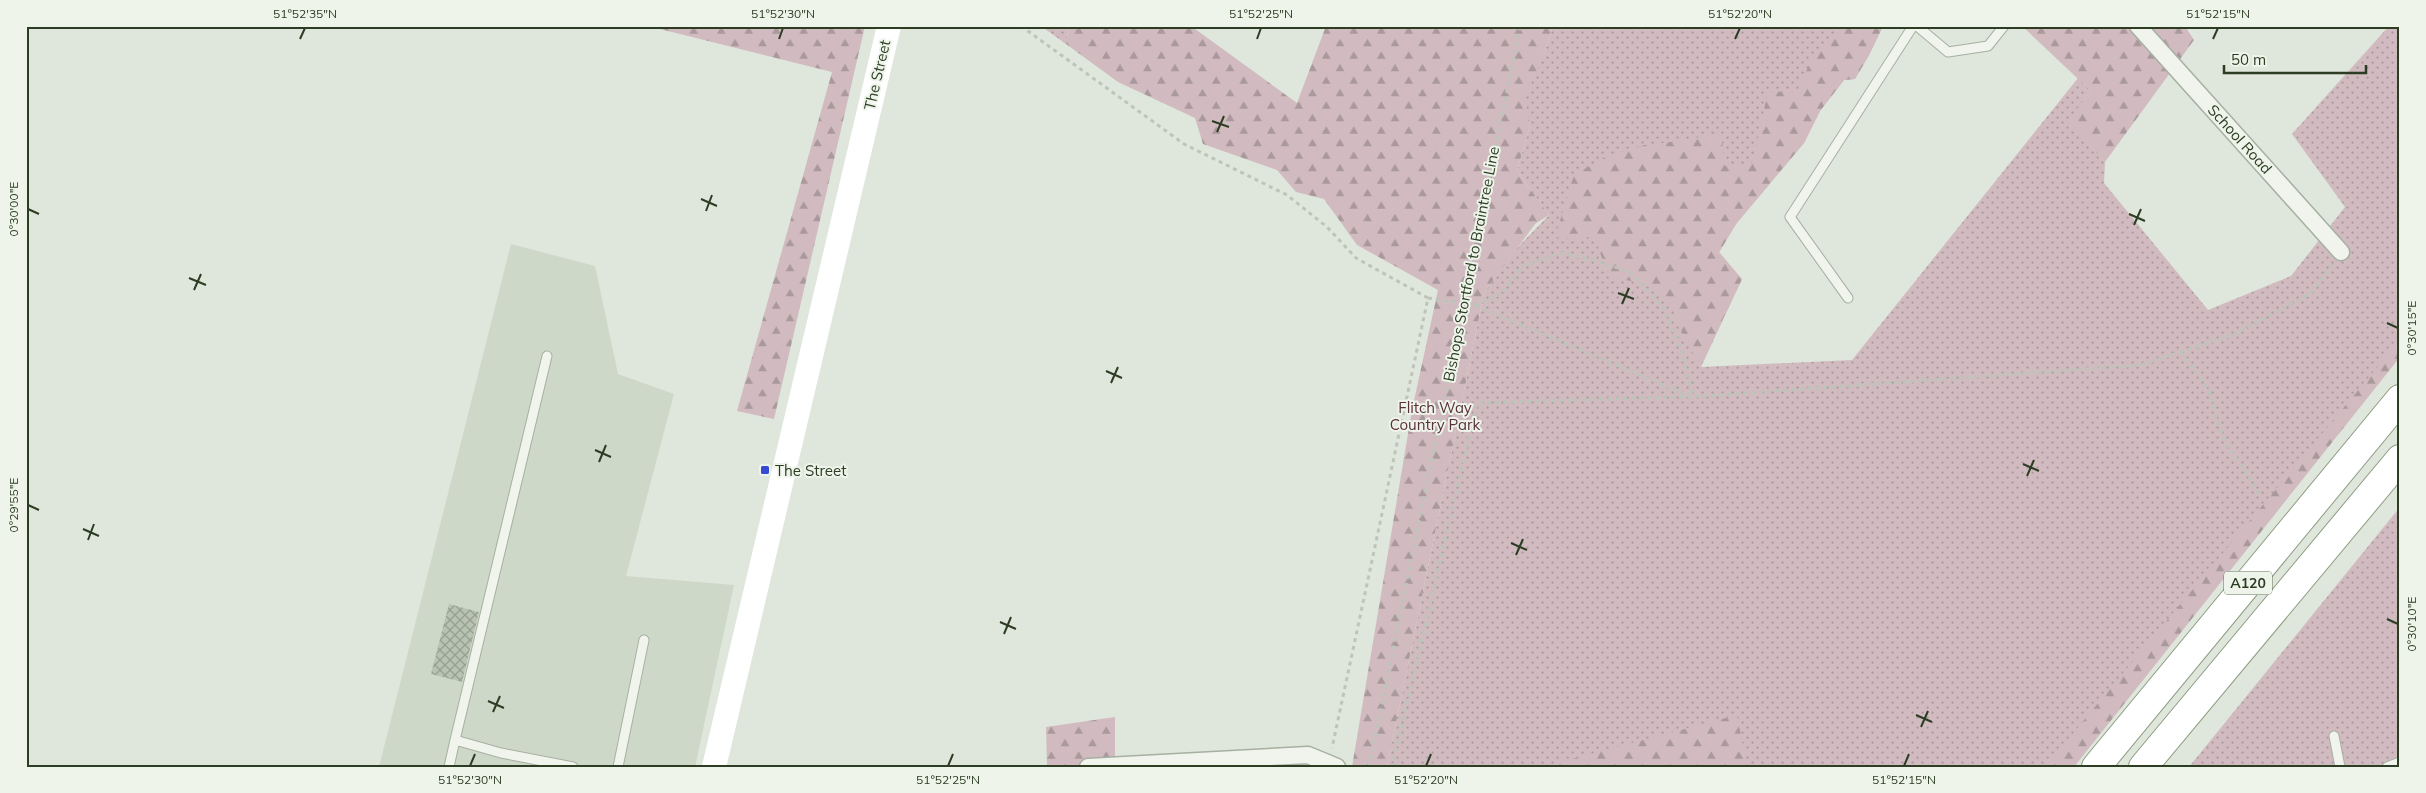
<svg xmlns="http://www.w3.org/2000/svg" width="2426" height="793" viewBox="0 0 2426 793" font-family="Mulish,sans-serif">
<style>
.built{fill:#ced8c9}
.green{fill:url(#green-dots)}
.forest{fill:url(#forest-firs)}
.building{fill:url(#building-cross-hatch)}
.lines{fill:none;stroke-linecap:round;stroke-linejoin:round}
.lane-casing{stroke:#a6b0a0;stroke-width:11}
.street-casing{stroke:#a6b0a0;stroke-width:19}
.highway-casing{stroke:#8c9d82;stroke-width:30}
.path{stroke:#bdc4b9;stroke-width:3;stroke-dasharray:4 4;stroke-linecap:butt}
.lane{stroke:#f0f4ed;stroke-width:9}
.street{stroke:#f0f4ed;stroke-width:16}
.secondary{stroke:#fff;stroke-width:24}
.highway{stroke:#fff;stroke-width:28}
.ticks{fill:none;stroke:#2c3d24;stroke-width:2}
.poi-dot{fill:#374ad4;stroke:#eef4ea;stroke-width:2}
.labels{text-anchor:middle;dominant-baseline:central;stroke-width:4;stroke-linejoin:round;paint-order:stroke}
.shield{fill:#eef4ea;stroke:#66745f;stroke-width:1}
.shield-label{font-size:14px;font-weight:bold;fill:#2c3d24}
.street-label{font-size:15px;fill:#2c3d24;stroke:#eef4ea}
.park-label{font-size:15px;fill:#593137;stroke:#eef4ea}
.poi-label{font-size:15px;fill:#2c3d24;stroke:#eef4ea;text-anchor:start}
.neatline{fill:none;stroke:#2c3d24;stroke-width:2}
.ticks-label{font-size:12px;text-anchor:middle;fill:#2c3d24}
</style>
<defs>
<pattern id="green-dots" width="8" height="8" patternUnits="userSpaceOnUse" patternTransform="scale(1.25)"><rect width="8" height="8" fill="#d1bbc0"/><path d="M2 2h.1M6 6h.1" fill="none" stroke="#aa999c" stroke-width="1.8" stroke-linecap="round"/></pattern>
<pattern id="forest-firs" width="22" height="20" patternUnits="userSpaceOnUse" patternTransform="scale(1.25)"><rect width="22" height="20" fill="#d1bbc0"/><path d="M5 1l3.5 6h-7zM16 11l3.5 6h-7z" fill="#aa999c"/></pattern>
<pattern id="building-cross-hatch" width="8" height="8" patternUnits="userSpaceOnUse" patternTransform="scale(1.25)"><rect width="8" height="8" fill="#b8c3b2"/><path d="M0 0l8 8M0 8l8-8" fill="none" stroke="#96a091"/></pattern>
</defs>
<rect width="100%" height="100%" fill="#dfe6db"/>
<path class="built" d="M511 244 595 266 618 374 674 394 626 576 734 585 695 767H379Z"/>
<path class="green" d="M1041 26H1069L1066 44Z
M1553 26H1883L1869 55 1855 79 1844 80 1820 111 1804 143 1736 224 1719 252 1742 279 1701 367 1852 360 2078 78 2091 91 2069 121 2105 162 2104 183 2208 310 2291 276 2345 207 2292 134 2389 26H2400V352L2049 767H1387L1484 293 1517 248 1549 215 1517 171 1530 125 1523 99 1544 54Z
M2400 507V767H2189Z"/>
<path class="forest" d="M648 26H865L774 419 737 411 832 72Z
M1069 26H1191L1297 103 1326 26H1553L1544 54 1525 97 1530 125 1517 171 1549 215 1535 224 1484 293 1387 767H1352L1412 410 1438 290 1357 245 1324 199 1296 192 1277 170 1203 144 1195 118 1118 82 1066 44Z
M1845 26H1883L1869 55 1855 79 1844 80 1820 111 1804 143 1736 224 1717 256 1742 279 1700 367 1683 335 1670 303 1648 284 1609 277 1594 236 1578 239 1555 237 1574 175 1605 157 1645 145 1688 140 1721 132 1725 166 1752 163 1768 92 1797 91 1811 61Z
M2022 26H2185L2194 40 2105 162 2068 121 2091 91Z
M2400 340V357L2074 767H2045Z
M1737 715 1747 767H1558L1557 763Z
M1115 717V767H1047L1046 727Z"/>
<path class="building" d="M449 604 479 612 462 682 431 674Z"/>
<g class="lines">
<g class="lane-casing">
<path id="lane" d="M1917 26 1948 52 1988 46 2004 26
M1848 298 1790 217 1913 26
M2334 736 2340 767
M455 740 547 356
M449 767 455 740 501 753 573 767
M618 767 644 640
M2387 767 2400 762"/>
</g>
<g class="street-casing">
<path id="street" d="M2138 26 2341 252
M1088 767 1308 755 1337 767"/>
</g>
<g class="highway-casing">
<path id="highway" d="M2096 767 2400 399
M2143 767 2400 459"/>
</g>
<path class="path" d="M1021 26 1184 144 1287 195 1327 227 1356 258 1428 298 1332 748
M1428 298 1474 305 1690 396
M1474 305 1501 294 1523 266 1561 253 1593 260 1630 272 1663 307 1681 349 1693 397
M2181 352 2208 388 2224 441 2255 486 2260 498
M1369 767 1520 26
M1392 767 1477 403 1705 396 2141 365 2235 334 2311 293 2332 265"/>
<use href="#lane" class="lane"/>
<use href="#street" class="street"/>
<path class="secondary" d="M714 767 889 26"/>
<use href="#highway" class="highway"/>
</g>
<path class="ticks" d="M300 39 305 28M779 39 783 28M1257 39 1261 28M1735 39 1740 28M2213 39 2218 28M1212 121 1229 127M1217 132 1224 116M701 199 717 206M28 209 39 214M706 211 712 195M2129 214 2145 221M2134 225 2141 209M189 278 206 285M194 290 201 274M1618 293 1634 299M1622 304 1629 288M2387 323 2398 328M1106 371 1122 378M1111 383 1118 367M595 450 611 457M599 462 606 445M2023 464 2039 471M2027 476 2034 460M28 505 39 510M83 529 99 536M88 540 94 524M1511 543 1527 550M1516 555 1523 539M2387 619 2398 624M1000 622 1016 629M1004 634 1011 617M488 701 504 708M493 712 500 696M1916 715 1932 722M1921 727 1928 711M470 766 475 754M948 766 953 754M1426 766 1431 754M1904 766 1909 754"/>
<rect class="poi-dot" x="760" y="465" width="10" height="10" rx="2.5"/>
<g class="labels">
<rect class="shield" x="2224" y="571.5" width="48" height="23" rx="4"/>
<g class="shield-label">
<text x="2248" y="583">A120</text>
</g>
<g class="street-label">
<text transform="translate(877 75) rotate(-77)">The Street</text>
<text transform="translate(2240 139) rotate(48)">School Road</text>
<text transform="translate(1471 264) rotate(-79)">Bishops Stortford to Braintree Line</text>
</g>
<g class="park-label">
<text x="1435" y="407">Flitch Way<tspan x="1435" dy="17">Country Park</tspan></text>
</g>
<g class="poi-label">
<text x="775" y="470">The Street</text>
</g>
</g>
<rect width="2426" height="793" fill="none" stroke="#eef4ea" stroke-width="55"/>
<path d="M2224 65v8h142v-8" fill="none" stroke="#2c3d24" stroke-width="2.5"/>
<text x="2231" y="65" font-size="15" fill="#2c3d24" stroke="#eef4ea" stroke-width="4" paint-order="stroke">50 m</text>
<rect x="28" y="28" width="2370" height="738" class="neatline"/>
<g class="ticks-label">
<text x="305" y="18">51°52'35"N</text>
<text x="783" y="18">51°52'30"N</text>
<text x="1261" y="18">51°52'25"N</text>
<text x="1740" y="18">51°52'20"N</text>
<text x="2218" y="18">51°52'15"N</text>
<text transform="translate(14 209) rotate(-90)" y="4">0°30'00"E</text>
<text transform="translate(2412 328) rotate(-90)" y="4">0°30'15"E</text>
<text transform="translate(14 505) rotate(-90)" y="4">0°29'55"E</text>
<text transform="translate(2412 624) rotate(-90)" y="4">0°30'10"E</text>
<text x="470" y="784">51°52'30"N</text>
<text x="948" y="784">51°52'25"N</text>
<text x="1426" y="784">51°52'20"N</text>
<text x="1904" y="784">51°52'15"N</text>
</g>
</svg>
